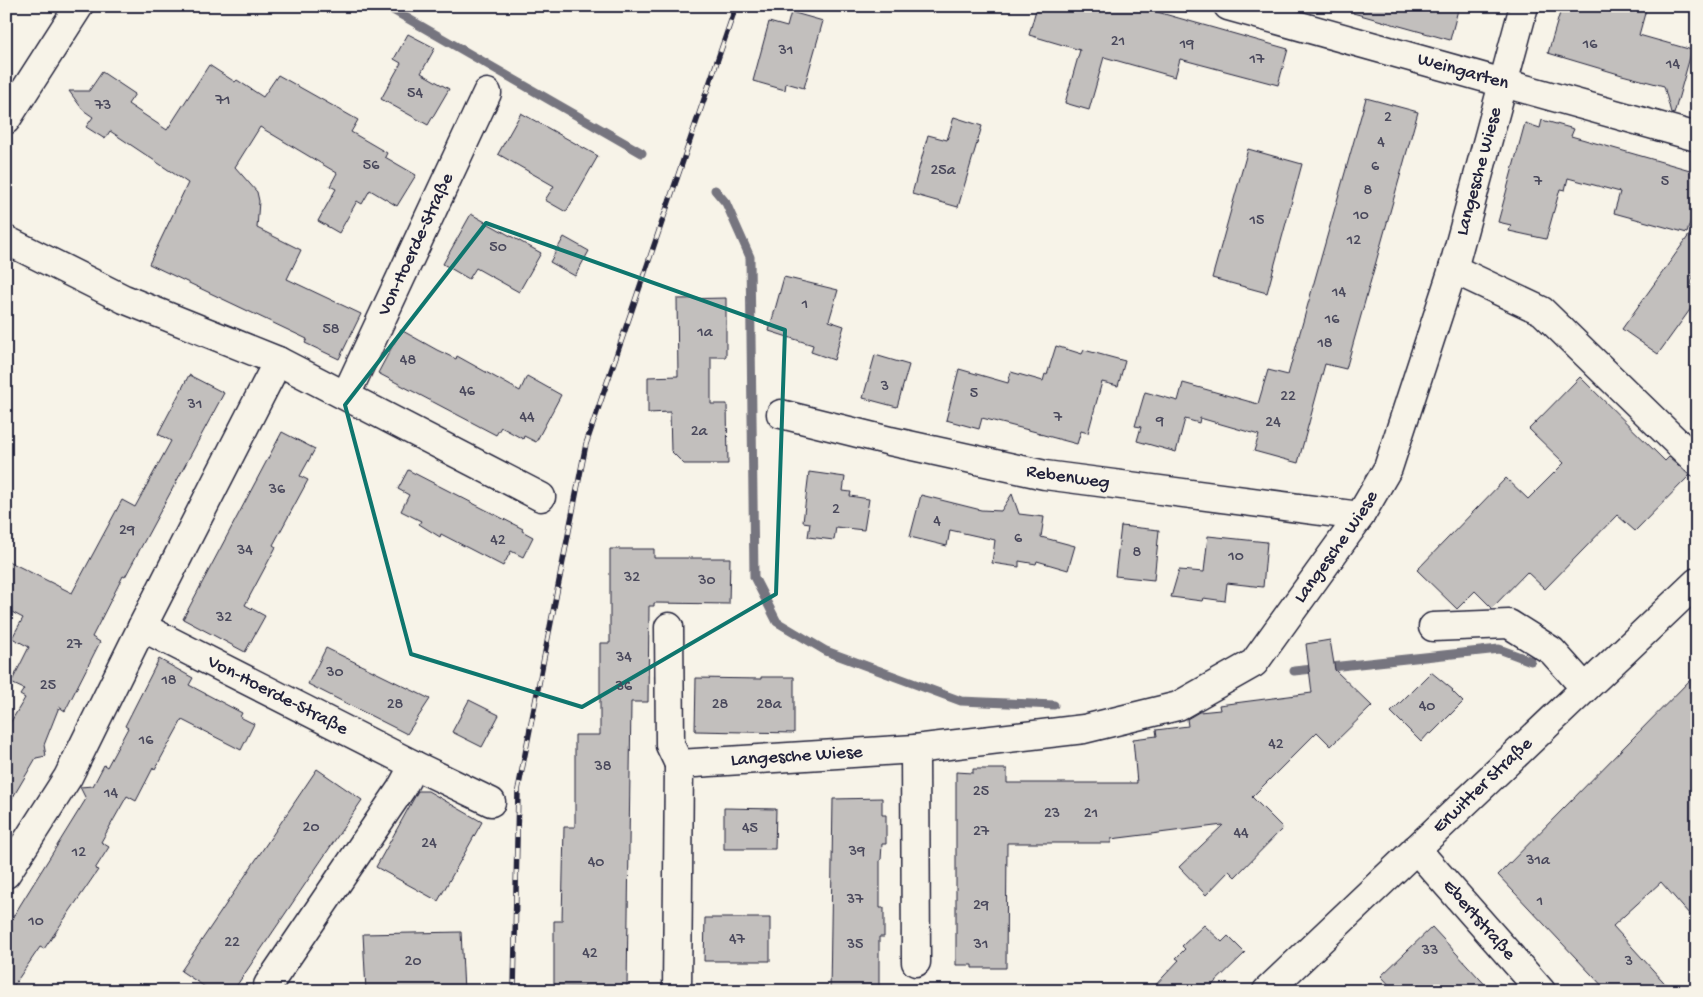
<svg xmlns="http://www.w3.org/2000/svg" width="1703" height="997" viewBox="0 0 1703 997" font-family="'Gochi Hand',sans-serif">
<style>
.lines{fill:none;stroke-linecap:round;stroke-linejoin:round}
.stream{stroke:#76747f;stroke-width:9}
.building{fill:#c2bfbd;stroke:#22223b}
.minor-casing{stroke:#22223b;stroke-width:31}
.major-casing{stroke:#22223b;stroke-width:31}
.minor{stroke:#f7f3e8;stroke-width:28}
.major{stroke:#f7f3e8;stroke-width:28}
.rail-casing{stroke:#22223b;stroke-width:5.5}
.rail{stroke:#f7f3e8;stroke-width:4;stroke-dasharray:11;stroke-linecap:butt}
.marked{fill:none;stroke:#0f766e;stroke-width:4;stroke-linejoin:round}
.labels{text-anchor:middle;dominant-baseline:central;stroke-width:4;stroke-linejoin:round;paint-order:stroke}
.number-label{font-size:16px;fill:#4a495c}
.street-label{font-size:19px;fill:#22223b;stroke:#f7f3e8}
</style>
<rect width="100%" height="100%" fill="#f7f3e8"/>
<filter id="ink" filterUnits="userSpaceOnUse"><feTurbulence type="fractalNoise" baseFrequency=".02" numOctaves="2"/><feDisplacementMap in="SourceGraphic" scale="10" xChannelSelector="R" yChannelSelector="G"/><feConvolveMatrix kernelMatrix="1 2 1 2 8 2 1 2 1" color-interpolation-filters="sRGB"/></filter>
<g filter="url(#ink)">
<g class="lines">
<path class="stream" d="M386 6 642 153
M715 190 726 203 750 257 754 577 777 622 826 651 961 701 1054 705
M1294 671 1499 649 1531 661"/>
</g>
<path class="building" d="M1037 6H1136L1288 49 1278 85 1180 59 1175 77 1104 57 1089 110 1065 103 1080 50 1029 35Z
M1354 6H1459L1450 40 1353 13Z
M1562 6H1647L1639 35 1692 50 1674 114 1671 113 1664 86 1622 75 1548 53Z
M791 12 823 21 804 88 786 83 785 90 753 81 769 22 787 27Z
M408 34 435 48 421 73 449 89 428 125 381 99 401 63 394 59Z
M209 65 235 82 237 80 263 97 278 75 358 120 351 132 387 153 385 157 416 175 397 206 370 190 362 204 357 201 339 233 318 221 336 189 330 186 337 173 260 127 235 167 257 192 259 201 257 228 301 250 287 279 361 314 339 359 305 343 307 339 149 264 188 183 110 131 105 139 86 127 93 117 83 110 69 91H89L102 72 135 94 128 104 167 130Z
M1366 98 1418 112 1346 369 1325 364 1298 463 1254 451 1259 435 1200 418 1199 423 1185 419 1176 452 1137 441 1141 427 1135 426 1145 392 1178 401 1183 383 1258 404 1268 370 1288 375Z
M521 113 598 156 566 212 545 200 554 186 498 154Z
M954 117 982 126 958 207 912 194 928 135 947 140Z
M1542 120 1574 129 1571 136 1697 172V199L1687 233 1614 213 1620 192 1568 178 1565 190 1560 189 1546 239 1509 231 1511 225 1498 222 1525 123 1540 128Z
M1248 149 1302 164 1267 293 1212 278Z
M471 214 541 253 519 292 476 268 469 279 443 264Z
M1697 224V262L1691 284 1697 288V300L1658 354 1622 329Z
M564 237 589 251 575 276 550 262Z
M784 277 838 290 829 321 844 326 834 360 811 352 813 345 769 331Z
M726 298V357H711V404H727L728 464H684L671 451 670 412 648 413V377L678 376 677 299Z
M401 330 437 350 456 359 457 356 520 391 527 376 561 395 536 442 524 436 523 439 501 427 496 435 378 373Z
M1056 346 1082 354 1084 350 1125 361 1118 386 1102 382 1088 433 1081 431 1077 444 1040 434V433L982 418 979 429 946 420 959 369 1008 383 1011 372 1043 381 1045 374 1047 375Z
M875 355 909 365 897 407 863 398Z
M189 375 224 393 125 577 123 576 92 637 100 642 65 711 59 707 44 745 46 756 36 758 6 809V730L25 698 20 695 24 689 11 683 29 647 12 638 23 618 6 609V560L72 593 122 500 135 507 171 441 158 434Z
M1580 377 1665 461 1669 457 1690 475 1635 531 1617 515 1545 589 1527 572 1492 608 1475 591 1457 609 1417 570 1506 478 1528 499 1564 463 1529 429Z
M282 432 315 449 300 476 308 480 273 545 276 547 245 605 265 616 245 652 183 619Z
M408 470 523 529 522 531 533 537 523 557 511 551 503 566 441 534 440 537 419 524 421 521 401 511 409 495 398 489Z
M809 472 845 477 843 491 851 492 850 496 869 499 864 530 836 527 834 540 808 537 810 523 803 522Z
M1012 494 1019 514 1044 517 1041 537 1075 546 1068 570 1037 561 1036 564 1019 561V567L992 563 995 540 950 530 947 546 910 537 921 495 981 510 1001 511Z
M1121 526 1159 530 1154 580 1115 576Z
M1208 536 1267 542 1263 587 1227 583 1225 601 1203 598 1202 601 1171 597 1179 570 1204 572Z
M610 549H654V558H730L729 604 654 603V606H649L648 702H631L627 987 554 986V921H562L564 827H575V735H600V643H610Z
M1330 640 1335 670 1372 706 1331 746 1317 732 1252 797 1283 828 1235 877 1229 871 1206 895 1179 867 1223 825 1111 839V843H1007L1006 968H972V965H956V772L973 773V769H1007V783H1137L1133 739 1157 736 1156 730 1188 726 1187 719 1199 712 1220 710 1219 705 1312 693 1306 644Z
M326 648 430 699 407 734 308 684Z
M159 659 193 678 189 685 242 713 240 717 254 724 241 750 182 720 155 769 153 768 136 801 127 796 101 842 109 847 95 869 98 870 44 949 40 947 10 991H6V928L86 799 80 787 93 786 104 765 107 767 128 728 125 726Z
M1431 672 1453 690 1452 691 1463 702 1431 734 1429 733 1421 742 1391 712Z
M1697 673V923L1661 882 1613 926 1672 991H1607L1498 875Z
M761 677H794V733L695 731 696 678 761 679Z
M469 700 499 715 482 747 452 732Z
M317 769 362 800 233 991H211L181 971Z
M418 791H428L482 822 438 901 376 867Z
M882 798V815H886V844H882L881 860H880V908H884V937H879V991H830L833 799Z
M724 808 776 809 775 849H724Z
M705 918H770V961H704Z
M1204 925 1222 942 1228 936 1245 953 1206 991H1150L1179 960 1176 958 1185 949 1182 946Z
M1432 927 1491 991H1395L1381 976Z
M461 932 464 991H366L363 934Z"/>
<g class="lines">
<g class="minor-casing">
<g id="minor">
<path id="s1" d="M1228 6 1697 137"/>
<path d="M6 240 124 299 278 361 142 627 68 777 6 874"/>
<path d="M1453 269 1542 311 1697 462"/>
<path d="M278 361 541 497"/>
<path id="s2" d="M346 395 487 93"/>
<path id="s3" d="M781 414 890 441 1045 475 1360 516"/>
<path id="s4" d="M142 627 414 765 491 802"/>
<path d="M669 627 670 745 679 764"/>
<path d="M1433 627 1509 624 1552 651 1585 688"/>
<path d="M915 749 916 962"/>
<path id="s5" d="M1416 849 1541 991"/>
<path d="M268 991V985L401 789 414 765"/>
<path id="s6" d="M677 991 679 764 915 749 1084 729 1178 706 1254 663 1360 516 1388 468 1453 269 1524 6"/>
<path id="s7" d="M1267 991 1697 582"/>
</g>
</g>
<g class="major-casing">
<path id="major" d="M6 120 79 6"/>
</g>
<use href="#minor" class="minor"/>
<use href="#major" class="major"/>
<g class="rail-casing">
<path id="rail" d="M514 991 518 790 586 444 736 6"/>
</g>
<use href="#rail" class="rail"/>
</g>
</g>
<path class="marked" d="M486 223 785 330 776 594 582 707 411 654 345 405Z"/>
<g class="labels">
<g class="number-label">
<text x="1118" y="42">21</text>
<text x="1187" y="45">19</text>
<text x="1590" y="45">16</text>
<text x="786" y="51">31</text>
<text x="1257" y="60">17</text>
<text x="1673" y="65">14</text>
<text x="415" y="94">54</text>
<text x="223" y="101">71</text>
<text x="103" y="106">73</text>
<text x="1388" y="118">2</text>
<text x="1381" y="143">4</text>
<text x="371" y="166">56</text>
<text x="1375" y="167">6</text>
<text x="943" y="171">25a</text>
<text x="1538" y="182">7</text>
<text x="1665" y="182">5</text>
<text x="1368" y="191">8</text>
<text x="1361" y="216">10</text>
<text x="1257" y="221">15</text>
<text x="1354" y="241">12</text>
<text x="498" y="248">50</text>
<text x="1339" y="293">14</text>
<text x="805" y="305">1</text>
<text x="1332" y="320">16</text>
<text x="331" y="330">58</text>
<text x="705" y="333">1a</text>
<text x="1325" y="344">18</text>
<text x="408" y="361">48</text>
<text x="885" y="387">3</text>
<text x="467" y="392">46</text>
<text x="974" y="394">5</text>
<text x="1288" y="397">22</text>
<text x="195" y="405">31</text>
<text x="527" y="418">44</text>
<text x="1058" y="418">7</text>
<text x="1160" y="422">9</text>
<text x="1273" y="423">24</text>
<text x="699" y="432">2a</text>
<text x="277" y="490">36</text>
<text x="836" y="510">2</text>
<text x="937" y="522">4</text>
<text x="127" y="531">29</text>
<text x="1018" y="539">6</text>
<text x="498" y="541">42</text>
<text x="245" y="551">34</text>
<text x="1137" y="553">8</text>
<text x="1236" y="557">10</text>
<text x="632" y="578">32</text>
<text x="707" y="581">30</text>
<text x="224" y="618">32</text>
<text x="74" y="645">27</text>
<text x="624" y="658">34</text>
<text x="335" y="673">30</text>
<text x="169" y="681">18</text>
<text x="48" y="686">25</text>
<text x="624" y="687">36</text>
<text x="395" y="705">28</text>
<text x="720" y="705">28</text>
<text x="769" y="705">28a</text>
<text x="1427" y="707">40</text>
<text x="146" y="741">16</text>
<text x="1276" y="745">42</text>
<text x="603" y="767">38</text>
<text x="981" y="792">25</text>
<text x="111" y="794">14</text>
<text x="1052" y="814">23</text>
<text x="1091" y="814">21</text>
<text x="311" y="828">20</text>
<text x="750" y="829">45</text>
<text x="981" y="832">27</text>
<text x="1241" y="834">44</text>
<text x="429" y="844">24</text>
<text x="857" y="852">39</text>
<text x="79" y="853">12</text>
<text x="1538" y="861">31a</text>
<text x="596" y="863">40</text>
<text x="855" y="900">37</text>
<text x="1540" y="902">1</text>
<text x="981" y="906">29</text>
<text x="36" y="922">10</text>
<text x="737" y="940">47</text>
<text x="232" y="943">22</text>
<text x="855" y="945">35</text>
<text x="981" y="945">31</text>
<text x="1430" y="951">33</text>
<text x="590" y="954">42</text>
<text x="413" y="962">20</text>
<text x="1629" y="962">3</text>
</g>
<g class="street-label">
<text stroke="none"><textPath href="#s1" startOffset="244">Weingarten</textPath></text>
<text stroke="none"><textPath href="#s6" startOffset="1365">Langesche Wiese</textPath></text>
<text stroke="none"><textPath href="#s2" startOffset="166">Von-Hoerde-Straße</textPath></text>
<text stroke="none"><textPath href="#s3" startOffset="294">Rebenweg</textPath></text>
<text stroke="none"><textPath href="#s6" startOffset="960">Langesche Wiese</textPath></text>
<text stroke="none"><textPath href="#s4" startOffset="152">Von-Hoerde-Straße</textPath></text>
<text stroke="none"><textPath href="#s6" startOffset="345">Langesche Wiese</textPath></text>
<text stroke="none"><textPath href="#s7" startOffset="298">Erwitter Straße</textPath></text>
<text stroke="none"><textPath href="#s5" startOffset="95">Ebertstraße</textPath></text>
</g>
</g>
<rect width="1703" height="997" fill="none" stroke="#f7f3e8" stroke-width="25"/>
<rect x="12" y="12" width="1678" height="972" fill="none" stroke="#22223b" stroke-width="2" filter="url(#ink)"/>
</svg>
